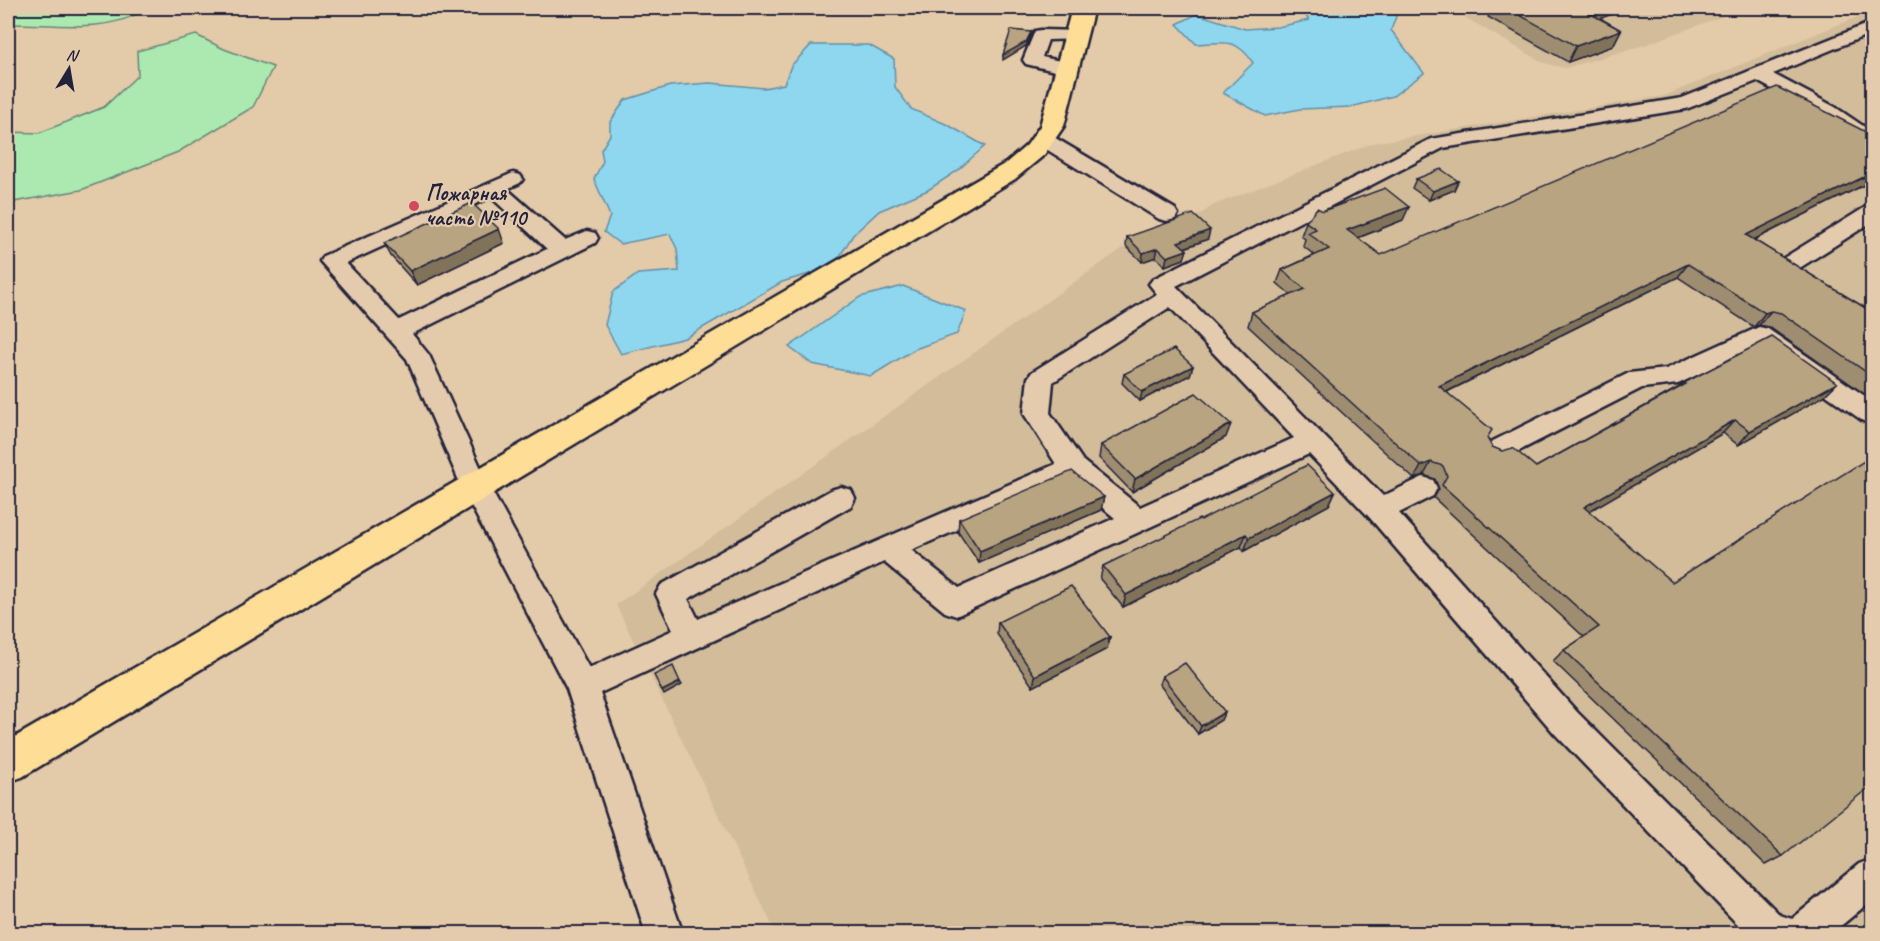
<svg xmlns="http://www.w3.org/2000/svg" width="1880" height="941" viewBox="0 0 1880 941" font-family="Caveat,sans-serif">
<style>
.built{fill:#d2bc9a}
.green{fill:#abe9b0;stroke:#668676;stroke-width:1.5}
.water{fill:#8ed7ef;stroke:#638fa7;stroke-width:1.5}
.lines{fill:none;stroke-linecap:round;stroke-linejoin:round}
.minor-casing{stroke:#22223b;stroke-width:5}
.major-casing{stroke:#22223b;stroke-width:5}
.minor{fill:#e5cbad;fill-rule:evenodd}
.major{fill:#fedd96;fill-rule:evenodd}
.wall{fill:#9e8d6f;stroke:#22223b;stroke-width:1.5}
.shaded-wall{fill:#81735a;stroke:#22223b;stroke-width:1.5}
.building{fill:#b8a481;stroke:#22223b;stroke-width:1.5}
.poi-dot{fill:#d1495b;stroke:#e5cbad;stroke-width:2}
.labels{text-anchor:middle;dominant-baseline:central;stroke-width:4.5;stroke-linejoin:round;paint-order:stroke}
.far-poi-label{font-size:22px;font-weight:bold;fill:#22223b;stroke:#e5cbad;text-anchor:start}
</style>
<rect width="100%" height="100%" fill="#e3caa8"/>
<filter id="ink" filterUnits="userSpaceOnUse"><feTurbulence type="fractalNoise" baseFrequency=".0167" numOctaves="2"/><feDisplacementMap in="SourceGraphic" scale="12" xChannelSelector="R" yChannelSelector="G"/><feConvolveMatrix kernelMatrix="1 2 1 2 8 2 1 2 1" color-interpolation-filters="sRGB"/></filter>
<g filter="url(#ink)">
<path class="built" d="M1449 8H1745L1644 45 1565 68 1544 63Z
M1872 11V933H776L616 605 1126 246 1190 224 1187 220 1199 215 1214 205 1373 143 1664 96Z"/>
<path class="green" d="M8 8H147C109 35 51 23 8 24Z
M196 35 224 49 273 67 253 107 178 152 81 190 8 203V132L39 133 104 107 138 75 137 51Z"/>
<path class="water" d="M1299 8H1399L1391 30 1424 73 1393 96 1351 107 1300 109 1265 116 1223 93 1253 63C1237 37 1223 43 1196 44L1177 24 1197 14 1245 29 1278 27 1309 20Z
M811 45H869L894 59 895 87 911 109 948 125 985 146 957 171 928 190 879 211 853 235 833 267 782 282 685 338 621 354 605 325 613 292 638 274 679 271 677 249 670 234 620 244 604 232 610 216 594 179 603 161 601 150 610 135V122L625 100 670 86 710 83 764 88 784 84 791 66Z
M903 286 966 311 957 334 915 349 871 376 812 364 789 347 860 297Z"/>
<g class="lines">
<g class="minor-casing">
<path id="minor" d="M1872 22V33L1773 74 1835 107 1872 132V147L1865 145 1821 115 1757 81 1686 109 1443 148 1176 286 1383 496 1423 477 1433 480 1437 488 1433 496 1399 513 1577 712 1780 915 1792 919 1859 864 1872 859V900L1831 934H1747L1555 734 1370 518 1309 454 956 616 945 612 884 562 600 693 683 934H646L567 689 462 488 407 359 320 261 323 256 513 173 520 175 523 179 520 183 507 189 565 240 587 231 595 233 598 238 595 243 412 334 429 355 489 486 589 668 673 630 656 594 661 585 831 490 841 487 851 490 855 498 851 506 688 599 698 619 1056 464 1024 414 1028 378 1032 372 1157 294 1149 284 1153 279 1431 139 1682 98ZM491 197 547 249 399 320 346 263ZM1170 307 1294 438 1140 507 1083 461 1050 413 1053 382ZM1070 481 1115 518 959 588 911 550Z
M1041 30 1082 31 1085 35 1082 39 1048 40 1042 57 1074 64 1076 68 1074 72 1067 74 1026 64 1023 60 1035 31Z
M1045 134 1052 136 1175 209 1178 214 1175 219 1167 221 1159 219 1038 144 1035 140 1038 136Z
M1872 206V222L1798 269 1790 271 1782 269 1779 264 1782 259 1864 208Z
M1759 327 1768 329 1872 401V423L1863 421 1757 346 1678 384 1642 388 1503 459 1494 462 1485 459 1481 452 1485 445 1629 373 1666 369Z"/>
</g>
<g class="major-casing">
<path id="major" d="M1072 8H1094L1064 126 1044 155 1015 179 22 777 8 782V741L1006 163 1027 145 1040 126Z"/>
</g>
<use href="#minor" class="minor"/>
<use href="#major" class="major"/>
</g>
<path class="wall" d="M1492 8H1620L1618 12 1600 18 1621 30 1613 46 1568 62 1488 17Z
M1416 179 1458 181 1454 190 1429 200 1412 188Z
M1872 181 1754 240 1872 312V399L1769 327 1759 325 1754 327 1678 277 1447 392 1487 438 1492 447 1536 467 1681 386 1684 383H1837L1824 396 1738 445 1723 433 1589 511 1783 856 1766 865 1553 661 1564 650 1584 637 1434 498 1439 489 1435 479 1424 475 1414 479 1248 326 1252 312 1291 295 1277 283 1282 270 1314 255 1303 246 1305 239 1301 236 1306 222 1323 211 1403 220 1358 238 1381 255Z
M1127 237 1208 239 1185 248 1184 259 1165 266 1156 257 1142 262 1126 246Z
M384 243H504L417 285 391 256Z
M1193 366 1190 375 1140 401 1122 383 1124 374Z
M1226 437 1132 492 1099 458 1101 445Z
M1335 492 1329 505 1244 551 1241 547 1123 607 1100 579 1103 566 1201 520Z
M1101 510 979 563 958 532 959 519Z
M998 622 1107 649 1033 687 997 634Z
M1162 676 1221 720 1198 734 1159 684Z"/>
<path class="shaded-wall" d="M1594 8H1620L1618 12 1577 27 1585 11Z
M1621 30 1613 46 1568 62 1576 46Z
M1031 32 1030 36 1026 46 1003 60V55Z
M1872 173V181L1735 249 1746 235Z
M1458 181 1454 190 1429 200 1433 191Z
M1409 207 1403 220 1342 244 1347 230Z
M499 229 504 243 417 285 410 271Z
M1210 230 1208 239 1176 251 1178 242Z
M1158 248 1156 257 1142 262 1143 253Z
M1187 250 1184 259 1165 266 1167 257Z
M1688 264 1678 277 1432 399 1439 386Z
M1771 311 1759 325 1754 327 1765 313Z
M1193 366 1190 375 1140 401 1142 392Z
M1837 383 1824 396 1738 445 1750 431Z
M1735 420 1723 433 1574 520 1584 507Z
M1231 424 1226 437 1132 492 1135 479Z
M1431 462 1424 475 1414 479 1421 466Z
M1335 492 1329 505 1244 551 1249 538Z
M1104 497 1101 510 979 563 980 551Z
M1246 534 1241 547 1123 607 1126 595Z
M1110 637 1107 649 1033 687 1035 676Z
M680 682 682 685 664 695 662 691Z
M1225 712 1221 720 1198 734 1201 726Z"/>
<path class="building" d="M1507 8H1594L1585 11 1621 30 1576 46Z
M1011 30 1031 32 1026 42 1003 55Z
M1777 87 1872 135V173L1746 235 1872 312V376L1781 313 1771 311 1765 313 1688 264 1439 386 1492 430 1487 438 1492 447 1502 451 1513 448 1536 467 1686 384 1684 383 1772 337 1837 383 1750 431 1735 420 1584 507 1672 582 1872 456V785L1783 856 1564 650 1599 627 1442 485 1447 476 1443 466 1431 462 1421 466 1252 312 1305 289 1282 270 1329 249 1308 233 1316 229 1306 222 1317 208 1323 211 1385 188 1409 207 1347 230 1381 255Z
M1441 169 1458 181 1433 191 1416 179Z
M472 203 499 229 410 271 384 243Z
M1193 214 1210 230 1178 242 1187 250 1167 257 1158 248 1143 253 1127 237Z
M1174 349 1193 366 1142 392 1124 374Z
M1196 393 1231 424 1135 479 1101 445Z
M1307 465 1335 492 1249 538 1246 534 1126 595 1103 566 1199 519 1201 520Z
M1072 471 1104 497 980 551 959 519Z
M1071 586 1110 637 1035 676 998 622Z
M1185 663 1225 712 1201 726 1162 676Z
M673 666 680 682 662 691 654 675Z"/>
</g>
<circle class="poi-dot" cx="414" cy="206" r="6"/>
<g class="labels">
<g class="far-poi-label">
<text x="426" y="193">Пожарная<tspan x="426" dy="25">часть №110</tspan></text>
</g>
</g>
<rect width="1880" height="941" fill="none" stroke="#e5cbad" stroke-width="30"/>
<rect x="15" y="15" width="1850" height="911" fill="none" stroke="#22223b" stroke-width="2" filter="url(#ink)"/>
<g transform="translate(69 69) rotate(11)" stroke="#e5cbad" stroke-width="4.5" paint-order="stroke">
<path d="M0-4.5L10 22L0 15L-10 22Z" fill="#22223b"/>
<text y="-9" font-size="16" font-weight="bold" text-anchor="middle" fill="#22223b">N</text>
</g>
</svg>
